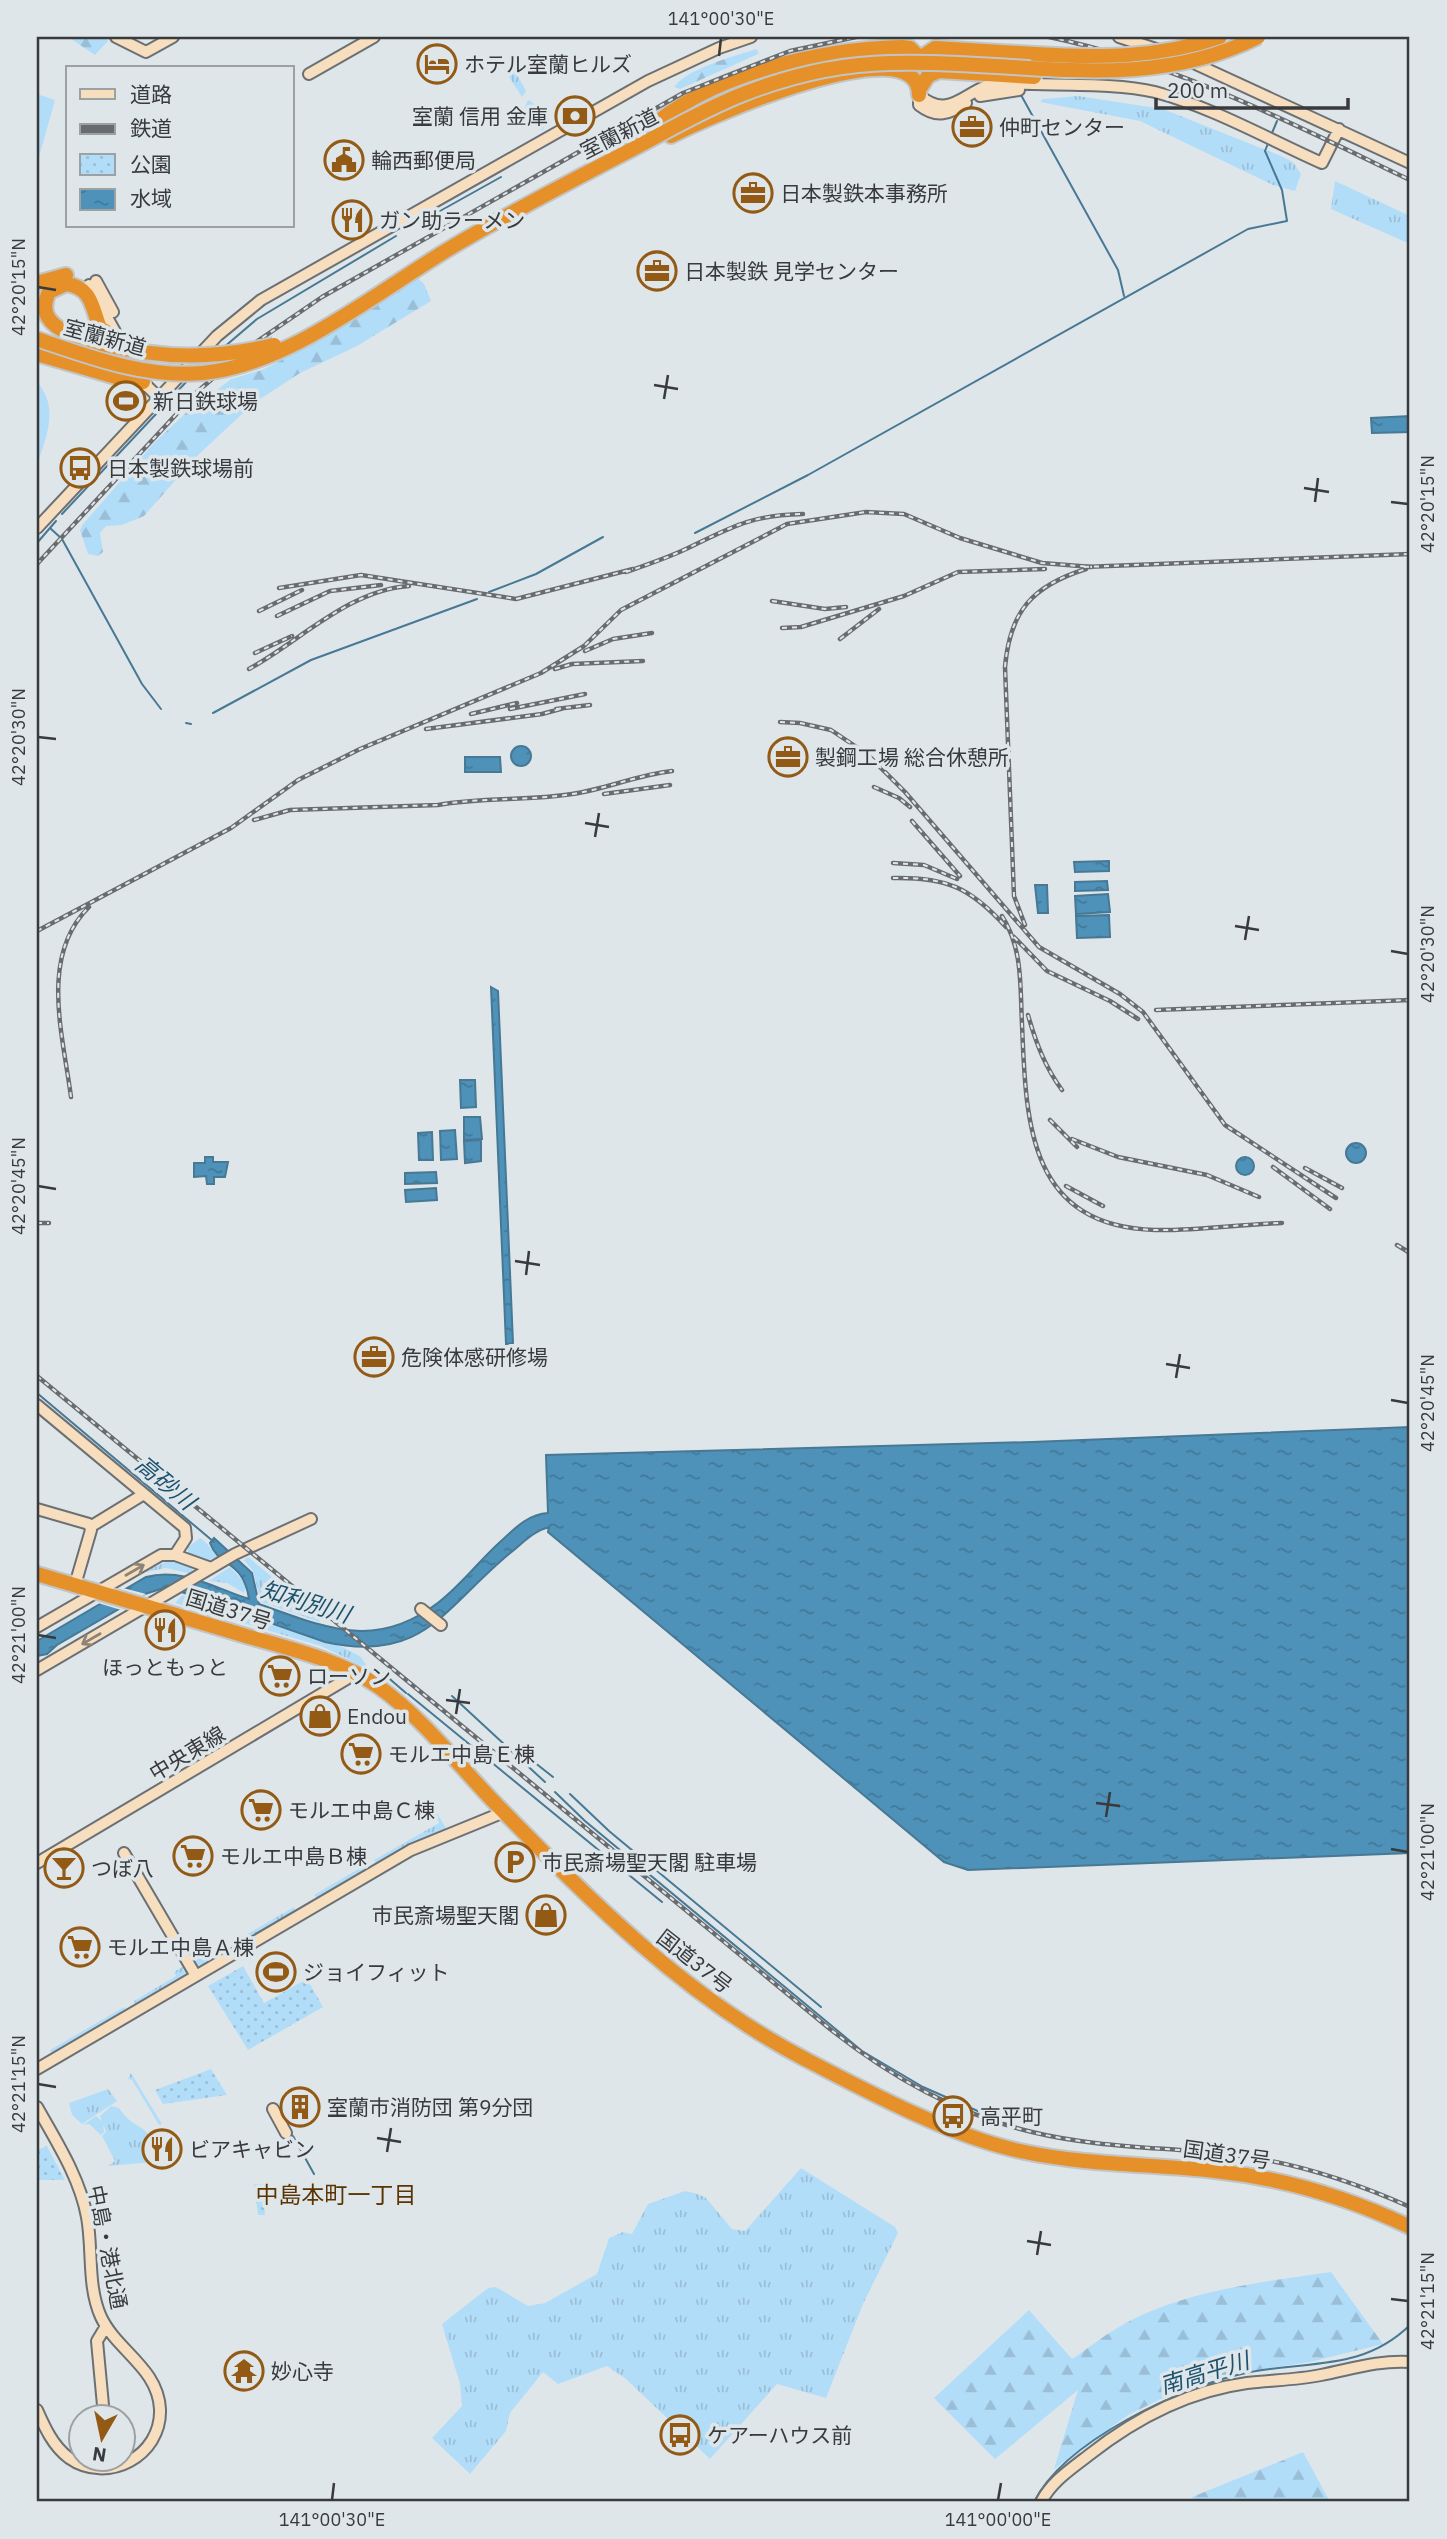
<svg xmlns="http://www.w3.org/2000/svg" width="1447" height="2539" viewBox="0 0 1447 2539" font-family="'IBM Plex Sans','Noto Sans JP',sans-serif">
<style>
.grass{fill:url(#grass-tufts)}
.forest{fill:url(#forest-firs)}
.park{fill:url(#park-dots)}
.pitch{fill:#b2ddf9}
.water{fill:url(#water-ripples);stroke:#477894;stroke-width:2}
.pier{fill:#dfe6ea}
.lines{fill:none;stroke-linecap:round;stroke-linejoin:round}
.stream{stroke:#477894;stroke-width:2}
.secondary-casing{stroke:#6b7074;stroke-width:14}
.highway-casing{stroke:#c3c4c4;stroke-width:18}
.secondary{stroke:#f7debe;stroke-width:10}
.highway{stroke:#e59028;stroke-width:14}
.rail-casing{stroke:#696c6f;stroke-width:4.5}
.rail{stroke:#dfe6ea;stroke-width:2;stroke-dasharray:5;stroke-linecap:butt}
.highway-bridge-casing{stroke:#c3c4c4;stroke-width:18;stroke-linecap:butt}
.highway-bridge{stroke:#e59028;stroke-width:14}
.oneway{stroke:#8e8476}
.ticks{fill:none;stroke:#383a3c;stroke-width:2.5}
.labels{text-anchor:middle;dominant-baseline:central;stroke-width:7;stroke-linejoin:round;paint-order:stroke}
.poi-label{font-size:21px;fill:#383a3c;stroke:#dfe6ea;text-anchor:start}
.street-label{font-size:21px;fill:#383a3c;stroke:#dfe6ea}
.water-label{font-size:23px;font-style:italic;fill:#1d526e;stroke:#dfe6ea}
.neighbourhood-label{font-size:23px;fill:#5b3403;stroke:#dfe6ea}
.neatline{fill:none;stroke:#383a3c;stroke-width:2.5}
.ticks-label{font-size:18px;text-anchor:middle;fill:#383a3c}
</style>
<defs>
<pattern id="grass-tufts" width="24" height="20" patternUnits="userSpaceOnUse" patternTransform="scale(1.75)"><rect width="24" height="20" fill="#b2ddf9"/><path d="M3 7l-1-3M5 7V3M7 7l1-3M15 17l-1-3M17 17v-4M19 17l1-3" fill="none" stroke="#9abed6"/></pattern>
<pattern id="forest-firs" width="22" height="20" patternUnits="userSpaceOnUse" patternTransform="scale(1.75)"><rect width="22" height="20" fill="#b2ddf9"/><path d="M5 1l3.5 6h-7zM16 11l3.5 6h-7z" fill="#9abed6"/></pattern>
<pattern id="park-dots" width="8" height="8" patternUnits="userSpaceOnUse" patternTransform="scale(1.75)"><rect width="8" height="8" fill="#b2ddf9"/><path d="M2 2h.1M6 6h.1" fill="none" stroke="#9abed6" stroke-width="1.8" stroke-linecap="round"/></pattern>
<pattern id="water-ripples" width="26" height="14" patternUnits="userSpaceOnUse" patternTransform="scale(1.75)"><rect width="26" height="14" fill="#4e92ba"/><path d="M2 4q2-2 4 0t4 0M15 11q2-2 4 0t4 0" fill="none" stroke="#427898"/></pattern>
</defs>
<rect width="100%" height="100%" fill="#dfe6ea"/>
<path class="grass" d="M512 65 526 91 522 97 504 69Z
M1078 96 1163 109 1281 156 1293 162 1301 174 1295 191 1273 185 1140 121 1040 102 1043 99Z
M528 100 533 103 545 125 543 130 537 129 525 107Z
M1335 181 1410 216V244L1331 209Z
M200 1538C209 1543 210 1551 219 1556L209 1560 188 1555V1547Z
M248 1557 317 1614 320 1622 261 1602 253 1571 244 1560Z
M172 1559 193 1566 192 1574 166 1568 142 1573Z
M230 1567 246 1584 244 1593 227 1583 209 1581Z
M182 1595 345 1648 361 1657 369 1669 321 1646 175 1603Z
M426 1795 446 1828 377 1865 374 1860 439 1823Z
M367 1864 370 1869 317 1899 314 1895Z
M294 1907 296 1912 234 1948 232 1943Z
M225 1947 228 1952 198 1970 192 1961 199 1957 203 1960Z
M184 1966 189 1975 136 2005 134 2001 176 1976 174 1972Z
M124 2007 127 2011 52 2054 50 2050Z
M131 2073 162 2124 159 2125 132 2080 128 2079Z
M108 2089 117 2101 82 2124C70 2113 73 2118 69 2103Z
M111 2106 119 2108C137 2135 154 2120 152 2159L164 2161 108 2166 115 2161 102 2136 106 2132 100 2116Z
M96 2116 103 2122 104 2132 101 2135 89 2124 83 2125Z
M801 2168 895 2227 898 2233 863 2304 826 2398 777 2384 710 2459 626 2379 607 2366 558 2384 543 2372 510 2413 506 2431 470 2474 432 2438 462 2406 460 2384 442 2324 488 2288 496 2287 528 2306 545 2303 597 2274 609 2238 623 2232 632 2234 648 2204 685 2191 698 2194 706 2198 732 2229 745 2231Z"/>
<path class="forest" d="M68 37H105L108 41 95 55Z
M756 49 759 53 756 55 680 89 674 87C686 69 735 56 756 49Z
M417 277 424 284 431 301 357 346 300 373 254 403 196 457 144 516 122 525 106 526 100 533 103 552 98 556 88 554 80 530 83 524 154 443 208 392 217 390 231 379 262 370 301 350Z
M1331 2272 1383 2344 1310 2362 1204 2378 1128 2415 1054 2469 1078 2390 995 2459 934 2398 1029 2310 1072 2359C1090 2347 1107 2333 1126 2323 1183 2291 1267 2281 1331 2272Z
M1303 2452 1330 2502H1196L1192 2497Z"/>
<path class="park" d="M243 1966 264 2003 307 1979 323 2007 248 2050 208 1986Z
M211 2069 227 2095 163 2104 155 2090Z
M47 2146 65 2180H37V2150Z
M254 2184H262L265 2215H258Z"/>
<path class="pitch" d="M37 94 55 100 37 164Z
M37 382C59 406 47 437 37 464Z"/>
<path class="water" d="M1410 416V432L1372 433 1371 418Z
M511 756a10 10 0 1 1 20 0a10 10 0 1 1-20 0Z
M465 757H500L501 772H465Z
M1109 861V871L1075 872 1074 862Z
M1107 881 1108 890 1075 891V882Z
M1035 885H1047L1048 913H1038Z
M1108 894 1110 912 1076 914 1075 896Z
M1109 915 1110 937 1077 938 1076 916Z
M491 987 498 991 513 1343 506 1344Z
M460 1080H475L476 1107 461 1108Z
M464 1117H480L482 1139 464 1140Z
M455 1130 457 1159 441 1160 440 1131Z
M432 1132 433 1160H419L418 1133Z
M481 1140V1161L465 1163 464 1141Z
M1346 1153a10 10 0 1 1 20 0a10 10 0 1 1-20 0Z
M205 1157H213V1162H228L225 1177H214V1184H207L206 1176 194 1177V1163H205Z
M1236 1166a9 9 0 1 1 18 0a9 9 0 1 1-18 0Z
M436 1172 437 1183 405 1184V1173Z
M436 1188 437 1200 406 1202 405 1190Z
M1410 1427V1853L968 1870 944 1862 548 1532 549 1527C533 1531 522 1544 509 1554 444 1608 423 1664 325 1642L167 1587 145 1594 57 1645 47 1654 37 1656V1641L146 1577C183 1567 216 1589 249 1599 243 1559 219 1568 210 1543L214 1538 252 1573 259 1604C327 1628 376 1651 439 1602 461 1585 479 1561 500 1542 514 1529 528 1514 548 1513L546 1455 1032 1442Z"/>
<path class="pier" d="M123 1588 146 1594 121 1610 98 1603Z"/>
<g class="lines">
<path class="stream" d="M1021 95 1118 270 1124 296
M1272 133 1277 121
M406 230 501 177
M223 348 257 319 396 236
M62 514 188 380
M50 528 62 539 142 684 161 709
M695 533 808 475 1248 229 1287 221 1282 190 1265 151 1269 141
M37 543 56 521
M489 592 536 574 603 537
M213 713 311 660 477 599
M186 723 191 724
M37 1393 214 1542
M377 1668 406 1693
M408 1694 662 1902
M452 1696 545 1782
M534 1762 553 1777
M555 1792 585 1821 862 2051 923 2087 980 2112
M570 1794 609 1831 821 2007
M293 2136 314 2174
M1034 2502C1064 2441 1182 2386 1246 2373 1307 2360 1362 2372 1410 2325"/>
<g class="secondary-casing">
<path id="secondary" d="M116 37 146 52 173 37
M1119 37 1159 50
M1187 60 1410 163
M309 74 374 37
M919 95C954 125 968 81 1006 83 1049 86 1115 82 1155 92 1212 107 1268 139 1322 163L1339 129
M919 95V105C937 119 949 114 966 103
M980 96 1019 90
M96 281 113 312
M89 285 143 382 158 397
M37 528 217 336 261 300 648 81 719 48 751 37
M37 1405 185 1528 186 1538 175 1555
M37 1509 89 1524 91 1530 75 1585
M90 1527 144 1494
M421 1609 441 1625
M37 1627 161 1555H175L211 1568
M37 1670 235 1554 311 1519
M124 1853 196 1976
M37 1863 355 1674
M37 2069 411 1850 504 1812
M37 2107C56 2141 80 2178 87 2217 93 2250 87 2286 101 2317 117 2351 158 2368 160 2409 162 2456 107 2485 69 2458 53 2446 45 2428 37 2410
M273 2109 286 2133
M104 2416 97 2341 106 2326
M1041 2502C1052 2481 1071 2469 1089 2455 1136 2418 1188 2391 1247 2383 1272 2380 1297 2380 1321 2375 1352 2369 1378 2360 1410 2362"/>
</g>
<g class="highway-casing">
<path id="highway" d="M919 90 928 76 939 71 1034 77
M647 131C709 74 820 49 902 47L910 48 920 58 935 48 1035 54
M671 136C702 120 919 23 919 95
M37 283 66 275
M102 344C77 336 32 328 49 292L66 284C92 287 92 308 100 328L121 340
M37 354 116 377 143 382
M37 1574C102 1593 167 1613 233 1632 281 1647 338 1658 379 1687 424 1719 458 1765 496 1804 590 1900 683 1995 803 2058 866 2091 951 2136 1020 2151 1083 2165 1150 2164 1215 2171 1282 2178 1349 2198 1410 2227"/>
</g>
<use href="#secondary" class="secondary"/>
<use href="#highway" class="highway"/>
<g class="rail-casing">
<path id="rail" d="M1049 37C1175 63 1295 125 1410 180
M37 564 197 392 249 347 322 297 683 93 790 51 856 37
M1084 567 1410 554
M626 572C646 565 667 558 686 549 732 527 751 515 803 514
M279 588 361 575 516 599 633 569
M772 601 825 609 846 607
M259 611 302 590
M277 616 330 591 381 585
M782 628 801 627 904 596 958 572 1045 569
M840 639 879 609
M585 651 613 639 652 633
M255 653 292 636
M249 669C300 641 349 590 409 586
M555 669 572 664 643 661
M510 709 585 694
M556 709 590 705
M471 714 517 703
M780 722 800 723 831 730 867 754 905 792 1039 947 1120 994 1143 1012 1225 1125 1336 1198
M426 729 542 714 564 708
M874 787 899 798 910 807
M604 794 670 785
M254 820 290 810 438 805C482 797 528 801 572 794 606 789 637 775 672 771
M912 821 960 876
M893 863 924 865 957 879
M893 878C946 877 970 887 1006 927
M1002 916C1023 949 1020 986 1022 1024 1026 1123 1028 1226 1155 1230 1196 1231 1241 1224 1282 1223
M1025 925 1014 896 1005 667C1010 611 1032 586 1086 569
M37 931 231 828 298 780 360 749 541 673 584 646 621 610 787 524 866 512 904 514 960 538 1042 563 1092 567
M1014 937 1047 971 1110 1001 1138 1019
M1156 1010 1410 1000
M1028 1015C1036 1043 1045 1067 1062 1090
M71 1097C63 1035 39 956 89 907
M1050 1120 1077 1147
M1072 1139 1118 1157 1207 1175 1259 1197
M1273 1167 1330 1209
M1305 1168 1342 1188
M1066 1186 1103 1206
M37 1223H49
M1397 1245 1410 1253
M37 1376 830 2029C891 2077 956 2114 1032 2132 1097 2148 1166 2147 1233 2155 1295 2162 1354 2182 1410 2207"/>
</g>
<use href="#rail" class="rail"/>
<g class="highway-bridge-casing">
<path id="highway-bridge" d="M1035 54C1099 58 1159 58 1220 37
M37 339C90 357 145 378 203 373 289 365 378 291 452 247 509 213 567 183 625 153 664 133 702 110 743 94 789 76 839 64 890 63 1015 58 1140 96 1258 37
M102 344C162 359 214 359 274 345"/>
</g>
<use href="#highway-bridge" class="highway-bridge"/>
</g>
<defs><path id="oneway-shaft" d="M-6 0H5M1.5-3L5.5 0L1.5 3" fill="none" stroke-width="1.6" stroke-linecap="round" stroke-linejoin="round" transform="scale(1.75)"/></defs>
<g class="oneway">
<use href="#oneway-shaft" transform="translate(135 1570) rotate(-30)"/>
<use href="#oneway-shaft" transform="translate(91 1639) rotate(150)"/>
</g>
<path class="ticks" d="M719 56 721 38M38 287 56 290M654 385 678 389M664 399 668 375M1304 488 1329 492M1315 502 1318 478M1391 502 1408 504M38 737 56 739M585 823 609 827M595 837 599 813M1235 926 1259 930M1245 940 1249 916M1391 951 1408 954M38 1186 56 1189M515 1261 540 1265M526 1275 529 1251M1166 1364 1190 1368M1176 1378 1180 1354M1391 1400 1408 1403M38 1635 56 1638M446 1700 470 1703M456 1714 460 1689M1096 1803 1120 1806M1106 1817 1110 1792M1391 1849 1408 1852M38 2084 56 2087M377 2138 401 2142M387 2152 391 2128M1027 2241 1051 2245M1037 2255 1041 2231M1391 2299 1408 2301M332 2500 334 2483M998 2500 1001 2483"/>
<defs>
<g id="hotel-ring" transform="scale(2.0125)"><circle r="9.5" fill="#dfe6ea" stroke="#925a14" stroke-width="1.5"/><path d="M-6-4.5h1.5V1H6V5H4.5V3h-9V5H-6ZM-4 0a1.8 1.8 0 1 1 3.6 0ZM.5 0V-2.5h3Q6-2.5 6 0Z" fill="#925a14"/></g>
<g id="bank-ring" transform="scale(2.0125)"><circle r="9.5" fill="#dfe6ea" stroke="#925a14" stroke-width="1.5"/><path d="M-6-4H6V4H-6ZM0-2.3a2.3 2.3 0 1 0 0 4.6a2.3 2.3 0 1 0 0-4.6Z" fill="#925a14"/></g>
<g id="office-ring" transform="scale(2.0125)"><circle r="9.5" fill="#dfe6ea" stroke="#925a14" stroke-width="1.5"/><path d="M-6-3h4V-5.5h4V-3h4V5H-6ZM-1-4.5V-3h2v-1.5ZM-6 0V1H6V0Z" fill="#925a14"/></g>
<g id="civic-ring" transform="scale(2.0125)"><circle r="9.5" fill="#dfe6ea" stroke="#925a14" stroke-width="1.5"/><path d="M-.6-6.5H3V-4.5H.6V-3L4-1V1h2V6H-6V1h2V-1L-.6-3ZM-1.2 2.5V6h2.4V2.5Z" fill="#925a14"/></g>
<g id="restaurant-ring" transform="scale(2.0125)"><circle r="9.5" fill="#dfe6ea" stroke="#925a14" stroke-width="1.5"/><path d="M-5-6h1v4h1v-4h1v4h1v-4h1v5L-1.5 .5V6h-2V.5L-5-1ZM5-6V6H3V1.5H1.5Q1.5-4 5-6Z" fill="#925a14"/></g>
<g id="stadium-ring" transform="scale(2.0125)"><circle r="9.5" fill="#dfe6ea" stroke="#925a14" stroke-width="1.5"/><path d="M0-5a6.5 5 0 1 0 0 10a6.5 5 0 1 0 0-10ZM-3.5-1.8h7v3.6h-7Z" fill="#925a14"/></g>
<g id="bus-ring" transform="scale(2.0125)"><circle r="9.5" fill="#dfe6ea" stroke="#925a14" stroke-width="1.5"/><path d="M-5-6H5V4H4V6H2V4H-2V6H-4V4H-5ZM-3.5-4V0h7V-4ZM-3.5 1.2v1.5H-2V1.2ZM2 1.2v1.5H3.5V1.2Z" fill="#925a14"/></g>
<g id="supermarket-ring" transform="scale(2.0125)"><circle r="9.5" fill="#dfe6ea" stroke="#925a14" stroke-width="1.5"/><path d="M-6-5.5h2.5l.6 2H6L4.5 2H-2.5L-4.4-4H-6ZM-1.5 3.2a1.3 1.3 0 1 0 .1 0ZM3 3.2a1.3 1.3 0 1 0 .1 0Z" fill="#925a14"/></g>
<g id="shop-ring" transform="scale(2.0125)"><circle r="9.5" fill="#dfe6ea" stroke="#925a14" stroke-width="1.5"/><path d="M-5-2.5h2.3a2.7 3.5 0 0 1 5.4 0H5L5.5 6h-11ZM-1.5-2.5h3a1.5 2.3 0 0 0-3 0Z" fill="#925a14"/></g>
<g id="parking-ring" transform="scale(2.0125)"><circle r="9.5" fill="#dfe6ea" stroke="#925a14" stroke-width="1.5"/><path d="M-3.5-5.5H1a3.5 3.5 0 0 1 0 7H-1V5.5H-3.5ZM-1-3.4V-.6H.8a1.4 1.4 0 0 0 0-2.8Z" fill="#925a14"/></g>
<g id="bar-ring" transform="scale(2.0125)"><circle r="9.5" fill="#dfe6ea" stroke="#925a14" stroke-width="1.5"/><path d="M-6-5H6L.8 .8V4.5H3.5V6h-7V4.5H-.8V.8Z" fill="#925a14"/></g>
<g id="building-ring" transform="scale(2.0125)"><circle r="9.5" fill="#dfe6ea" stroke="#925a14" stroke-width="1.5"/><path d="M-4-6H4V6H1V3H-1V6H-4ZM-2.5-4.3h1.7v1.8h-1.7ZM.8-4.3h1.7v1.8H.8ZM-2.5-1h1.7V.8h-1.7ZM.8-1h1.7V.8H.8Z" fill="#925a14"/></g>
<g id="temple-ring" transform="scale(2.0125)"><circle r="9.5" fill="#dfe6ea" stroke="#925a14" stroke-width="1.5"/><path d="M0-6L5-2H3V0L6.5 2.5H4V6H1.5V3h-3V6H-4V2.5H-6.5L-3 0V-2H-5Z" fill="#925a14"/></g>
</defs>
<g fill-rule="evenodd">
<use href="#hotel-ring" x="437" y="64"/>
<use href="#bank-ring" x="575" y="116"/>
<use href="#office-ring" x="972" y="127"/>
<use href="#civic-ring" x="344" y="160"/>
<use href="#office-ring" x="753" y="193"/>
<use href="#restaurant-ring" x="352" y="220"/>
<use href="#office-ring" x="657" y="271"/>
<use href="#stadium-ring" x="126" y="401"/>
<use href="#bus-ring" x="80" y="468"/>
<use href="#office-ring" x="788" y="757"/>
<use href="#office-ring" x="374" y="1357"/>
<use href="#restaurant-ring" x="165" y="1630"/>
<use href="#supermarket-ring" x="280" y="1676"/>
<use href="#shop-ring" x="320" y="1716"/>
<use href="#supermarket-ring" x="361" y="1754"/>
<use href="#supermarket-ring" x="261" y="1810"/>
<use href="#supermarket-ring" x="193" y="1856"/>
<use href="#parking-ring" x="515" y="1862"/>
<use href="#bar-ring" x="64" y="1868"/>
<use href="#shop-ring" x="546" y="1915"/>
<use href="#supermarket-ring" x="80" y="1947"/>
<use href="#stadium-ring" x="276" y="1972"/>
<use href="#building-ring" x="300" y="2107"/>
<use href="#bus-ring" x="953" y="2116"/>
<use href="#restaurant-ring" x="162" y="2149"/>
<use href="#temple-ring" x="244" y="2371"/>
<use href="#bus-ring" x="680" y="2435"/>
</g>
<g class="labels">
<g class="poi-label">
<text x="464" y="64">ホテル室蘭ヒルズ</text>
<text x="548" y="116" text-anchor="end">室蘭 信用 金庫</text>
<text x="999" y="127">仲町センター</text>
<text x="371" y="160">輪西郵便局</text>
<text x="780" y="193">日本製鉄本事務所</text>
<text x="379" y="220">ガン助ラーメン</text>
<text x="684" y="271">日本製鉄 見学センター</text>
<text x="153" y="401">新日鉄球場</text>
<text x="107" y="468">日本製鉄球場前</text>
<text x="815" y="757">製鋼工場 総合休憩所</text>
<text x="401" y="1357">危険体感研修場</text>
<text x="165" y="1667" text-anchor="middle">ほっともっと</text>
<text x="307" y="1676">ローソン</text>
<text x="347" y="1716">Endou</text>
<text x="388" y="1754">モルエ中島Ｅ棟</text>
<text x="288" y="1810">モルエ中島Ｃ棟</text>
<text x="220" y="1856">モルエ中島Ｂ棟</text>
<text x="542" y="1862">市民斎場聖天閣 駐車場</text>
<text x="91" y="1868">つぼ八</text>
<text x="519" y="1915" text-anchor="end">市民斎場聖天閣</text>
<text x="107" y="1947">モルエ中島Ａ棟</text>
<text x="303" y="1972">ジョイフィット</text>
<text x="327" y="2107">室蘭市消防団 第9分団</text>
<text x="980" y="2116">高平町</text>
<text x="189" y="2149">ビアキャビン</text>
<text x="271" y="2371">妙心寺</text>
<text x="707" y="2435">ケアーハウス前</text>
</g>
<g class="street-label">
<text transform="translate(619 133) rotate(-27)">室蘭新道</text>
<text transform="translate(105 337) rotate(15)">室蘭新道</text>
<text transform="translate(229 1609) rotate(17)">国道37号</text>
<text transform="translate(187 1753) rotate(-31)">中央東線</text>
<text transform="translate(695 1961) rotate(38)">国道37号</text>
<text transform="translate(1227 2154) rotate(8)">国道37号</text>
<text transform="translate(108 2247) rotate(79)">中島・港北通</text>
</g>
<g class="water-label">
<text transform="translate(166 1482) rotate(40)">高砂川</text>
<text transform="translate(306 1601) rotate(17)">知利別川</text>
<text transform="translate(1204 2372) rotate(-17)">南高平川</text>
</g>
<g class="neighbourhood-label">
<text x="336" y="2194">中島本町一丁目</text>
</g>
</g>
<rect width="1447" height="2539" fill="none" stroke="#dfe6ea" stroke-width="77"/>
<rect x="66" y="66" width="228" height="161" fill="#dfe6ea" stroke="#9ca1a4" stroke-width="2"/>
<rect x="80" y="89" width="35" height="10" fill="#f7debe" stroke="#9ca1a4" stroke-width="2"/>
<text x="130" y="102" font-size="21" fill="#383a3c">道路</text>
<rect x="80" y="124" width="35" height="10" fill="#696c6f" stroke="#9ca1a4" stroke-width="2"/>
<text x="130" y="136" font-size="21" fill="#383a3c">鉄道</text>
<rect x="80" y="154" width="35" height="21" fill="url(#park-dots)" stroke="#9ca1a4" stroke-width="2"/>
<text x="130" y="172" font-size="21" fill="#383a3c">公園</text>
<rect x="80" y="189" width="35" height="21" fill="url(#water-ripples)" stroke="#9ca1a4" stroke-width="2"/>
<text x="130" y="206" font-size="21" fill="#383a3c">水域</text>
<g transform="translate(102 2438) rotate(189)"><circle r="33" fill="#dfe6ea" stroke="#9ca1a4" stroke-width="2"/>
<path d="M0-5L12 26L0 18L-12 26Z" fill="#925a14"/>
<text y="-10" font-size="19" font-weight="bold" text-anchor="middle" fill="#383a3c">N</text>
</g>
<path d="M1156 98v10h192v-10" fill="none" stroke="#383a3c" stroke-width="3.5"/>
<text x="1167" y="98" font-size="21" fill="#383a3c" stroke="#dfe6ea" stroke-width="5" paint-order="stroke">200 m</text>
<rect x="38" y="38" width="1370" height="2462" class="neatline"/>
<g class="ticks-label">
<text x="721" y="25">141°00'30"E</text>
<text transform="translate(19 287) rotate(-90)" y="6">42°20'15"N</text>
<text transform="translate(1428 504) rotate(-90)" y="6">42°20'15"N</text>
<text transform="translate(19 737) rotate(-90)" y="6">42°20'30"N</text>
<text transform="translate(1428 954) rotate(-90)" y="6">42°20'30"N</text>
<text transform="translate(19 1186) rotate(-90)" y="6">42°20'45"N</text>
<text transform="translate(1428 1403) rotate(-90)" y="6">42°20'45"N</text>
<text transform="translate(19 1635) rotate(-90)" y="6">42°21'00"N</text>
<text transform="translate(1428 1852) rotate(-90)" y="6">42°21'00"N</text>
<text transform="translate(19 2084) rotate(-90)" y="6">42°21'15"N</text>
<text transform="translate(1428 2301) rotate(-90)" y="6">42°21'15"N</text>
<text x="332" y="2526">141°00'30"E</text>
<text x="998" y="2526">141°00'00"E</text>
</g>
</svg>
